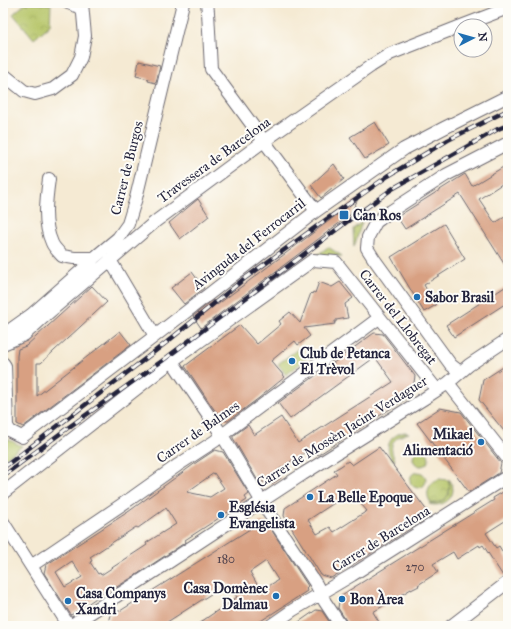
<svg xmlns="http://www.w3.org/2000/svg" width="511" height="629" viewBox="0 0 511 629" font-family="'IM FELL Great Primer',serif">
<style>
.green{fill:#b6c568;stroke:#6c7452}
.park{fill:url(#park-crowns);stroke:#6c7452}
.building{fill:#d8a082;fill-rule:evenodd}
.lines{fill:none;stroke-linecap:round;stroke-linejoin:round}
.minor-casing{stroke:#6c6870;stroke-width:14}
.minor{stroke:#fff;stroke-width:12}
.rail-casing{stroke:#22223b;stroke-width:4.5}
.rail{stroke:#fdfcf7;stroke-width:3;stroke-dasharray:9;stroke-linecap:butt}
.poi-dot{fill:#1f6fb2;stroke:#fdfcf7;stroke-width:1.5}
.labels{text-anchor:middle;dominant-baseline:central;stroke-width:4;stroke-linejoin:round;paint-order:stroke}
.number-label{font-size:12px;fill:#50424d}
.street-label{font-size:14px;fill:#22223b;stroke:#fdfcf7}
.poi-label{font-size:14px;font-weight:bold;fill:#22223b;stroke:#fdfcf7;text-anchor:start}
</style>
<defs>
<pattern id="park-crowns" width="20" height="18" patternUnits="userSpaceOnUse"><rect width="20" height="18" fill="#b6c568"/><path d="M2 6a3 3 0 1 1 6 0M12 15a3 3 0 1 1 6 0" fill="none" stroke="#9ca95b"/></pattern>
</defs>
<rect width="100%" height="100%" fill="#fdfcf7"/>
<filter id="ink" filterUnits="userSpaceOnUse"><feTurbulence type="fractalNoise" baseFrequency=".025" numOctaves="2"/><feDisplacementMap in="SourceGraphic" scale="8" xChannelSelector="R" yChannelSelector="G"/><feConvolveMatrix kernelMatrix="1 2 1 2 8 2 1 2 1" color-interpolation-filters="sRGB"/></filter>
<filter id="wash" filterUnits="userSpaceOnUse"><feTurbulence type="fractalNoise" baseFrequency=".012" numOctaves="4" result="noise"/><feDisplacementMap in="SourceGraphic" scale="16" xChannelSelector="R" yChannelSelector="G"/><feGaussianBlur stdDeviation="0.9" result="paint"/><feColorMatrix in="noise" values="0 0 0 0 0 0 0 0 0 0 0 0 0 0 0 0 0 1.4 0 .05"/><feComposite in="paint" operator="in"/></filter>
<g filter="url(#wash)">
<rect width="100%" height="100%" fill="#f5ead3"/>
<path class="green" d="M362 222 354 247 353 229Z
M328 247 342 256H316Z
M298 349 306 359 286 375 278 364Z
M405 432 409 433C394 437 387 444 395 460L394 461C382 449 390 434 405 432Z
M3 437 22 446 3 460Z
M413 458a8 8 0 1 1 16 0a8 8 0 1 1-16 0Z
M410 480a8 8 0 1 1 16 0a8 8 0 1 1-16 0Z
M449 479C460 493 446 509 429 504L430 503C447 504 451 494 449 479Z"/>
<path class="park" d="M26 3 51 4 50 25 34 39 13 14Z
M439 479 448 480C453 494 445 504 431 503 424 494 429 482 439 479Z"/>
<g id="blocks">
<path class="building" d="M139 61 160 66 156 83 148 81 149 79 136 76Z
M375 122 389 145 365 159 350 137Z
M334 164 344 179 321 198 311 185Z
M508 164V180L479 199 495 223 508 215V270L460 194 405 229 397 217 465 174 472 186Z
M198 199 209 216 180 239 169 223Z
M358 199 350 215 201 328 193 316 213 300 217 305Z
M444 224 465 259 424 285 436 305 424 312 391 257Z
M192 272 204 288 184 304 171 288Z
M319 282 332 287 340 282 353 298 345 304 348 318 336 320V322H334L335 324 304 328 310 336 298 345 295 341 271 361 285 377 259 398 228 421 222 420 211 405 185 366 240 325 257 344 281 324 279 321 290 312 300 323 311 293 312 294 313 292 315 293Z
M508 285V302L454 337 446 325Z
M92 286 107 302 41 363H37V396L120 331 131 345 23 427 17 424V356L18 349 26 346Z
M374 333 383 334 415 376 412 395 318 455 313 448 293 460 277 471 281 478 272 484 258 481 233 438V436L248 425 254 435 281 417 298 443 393 382 375 357 290 419 278 403Z
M508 364V436L479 400 483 380Z
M440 408 461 412 501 463 499 473 469 492 417 423Z
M379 447 431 516 331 578 321 575 284 516 285 508 337 474 334 470 341 466 348 461 352 465ZM351 492 367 511 334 532 330 527 317 534 308 520Z
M215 450 223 452 249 494 245 497 247 500 185 540 186 542 136 575 112 590 111 588 71 615 44 573 46 565 128 512 197 462ZM214 473 224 488 210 497 187 492ZM166 508 176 524 146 543 147 545 101 575 100 573 98 574 90 562 92 561 90 557 136 527 138 528ZM72 561 82 577 65 587 56 572Z
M508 489V519L486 533 496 548 499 546 508 561V575L503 576 483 545 480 547 479 545 457 559 453 552 433 564 438 572 418 585 419 586 411 590V589L373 612 379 622 373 626H348L347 622 338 608 340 596 494 500 493 498Z
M261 522 267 523 308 586 306 588 307 591 253 626H195L237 597 228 583 161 626H107L110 615 116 611H120ZM266 561 278 580 261 591 250 572Z
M316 610 322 611 332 626H293Z"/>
</g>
</g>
<g filter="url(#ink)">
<use href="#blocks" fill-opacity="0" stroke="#6c6870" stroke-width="1"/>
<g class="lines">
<g class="minor-casing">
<path id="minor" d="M68 3 82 8
M207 3 208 12 211 69 264 141 316 211
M461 26 508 8
M3 74 24 91 35 94 53 89 72 75 81 57 85 36 82 3
M49 179C46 200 43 223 52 243 54 248 59 252 62 256L74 258H94
M110 260 155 336
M3 335 31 315 82 270 94 258 118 238 128 224 136 198 183 3
M3 344 24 335 46 315 156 221 264 141 371 66 390 54 461 26
M172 361 222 435 268 512 316 584 325 602 341 626
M3 363 5 366 7 426 10 431 22 437 155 336 316 211 404 149 444 128 508 96
M460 372 451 365 374 259 367 248 368 237 376 222 391 211 446 175 508 143
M448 383 508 459
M3 493 172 361 313 260 336 262 437 390
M3 522 69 626
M31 566 133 497 178 465 215 441 222 435 379 318
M70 626 140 581 303 474 425 398 448 383 469 365 508 339
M270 626 293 610 352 575 508 476
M451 626 508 582"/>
</g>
<use href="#minor" class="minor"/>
<g class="rail-casing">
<path id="rail" d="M3 468 167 342 244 279 324 221 388 176 448 140 508 110
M3 476 69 427 162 361 348 221 392 189 498 129 508 125"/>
</g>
<use href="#rail" class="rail"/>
</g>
</g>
<g class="poi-dot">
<rect x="339" y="210" width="10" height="10" rx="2"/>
<circle cx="417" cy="297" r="4"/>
<circle cx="292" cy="361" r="4"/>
<circle cx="481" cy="442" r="4"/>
<circle cx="310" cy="497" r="4"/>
<circle cx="221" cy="515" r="4"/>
<circle cx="276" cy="596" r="4"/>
<circle cx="342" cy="599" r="4"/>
<circle cx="68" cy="601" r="4"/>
</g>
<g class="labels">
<g class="number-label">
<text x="226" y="559">180</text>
<text x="415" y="567">270</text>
</g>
<g class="street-label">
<text transform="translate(214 160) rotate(-36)">Travessera de Barcelona</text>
<text transform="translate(127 168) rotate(-76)">Carrer de Burgos</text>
<text transform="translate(249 244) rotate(-38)">Avinguda del Ferrocarril</text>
<text transform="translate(398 317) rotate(52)">Carrer del Llobregat</text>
<text transform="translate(198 432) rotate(-35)">Carrer de Balmes</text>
<text transform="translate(342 432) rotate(-32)">Carrer de Mossèn Jacint Verdaguer</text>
<text transform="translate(381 539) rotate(-32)">Carrer de Barcelona</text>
</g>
<g class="poi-label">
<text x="353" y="215">Can Ros</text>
<text x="425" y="297">Sabor Brasil</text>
<text x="300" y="353">Club de Petanca<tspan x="300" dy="16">El Trèvol</tspan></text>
<text x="473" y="434" text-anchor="end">Mikael<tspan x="473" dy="16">Alimentació</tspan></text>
<text x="318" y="497">La Belle Epoque</text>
<text x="229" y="507">Església<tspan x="229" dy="16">Evangelista</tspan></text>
<text x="268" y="588" text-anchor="end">Casa Domènec<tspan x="268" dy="16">Dalmau</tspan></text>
<text x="76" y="593">Casa Companys<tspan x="76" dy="16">Xandri</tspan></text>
<text x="350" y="599">Bon Àrea</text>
</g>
</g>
<rect width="511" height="629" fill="none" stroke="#fdfcf7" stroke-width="16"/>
<g transform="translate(473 38) rotate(84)"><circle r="19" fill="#fdfcf7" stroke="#a5a5ac"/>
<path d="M0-3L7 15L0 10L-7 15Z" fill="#1f6fb2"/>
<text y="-6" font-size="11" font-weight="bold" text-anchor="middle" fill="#22223b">N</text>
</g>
</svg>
